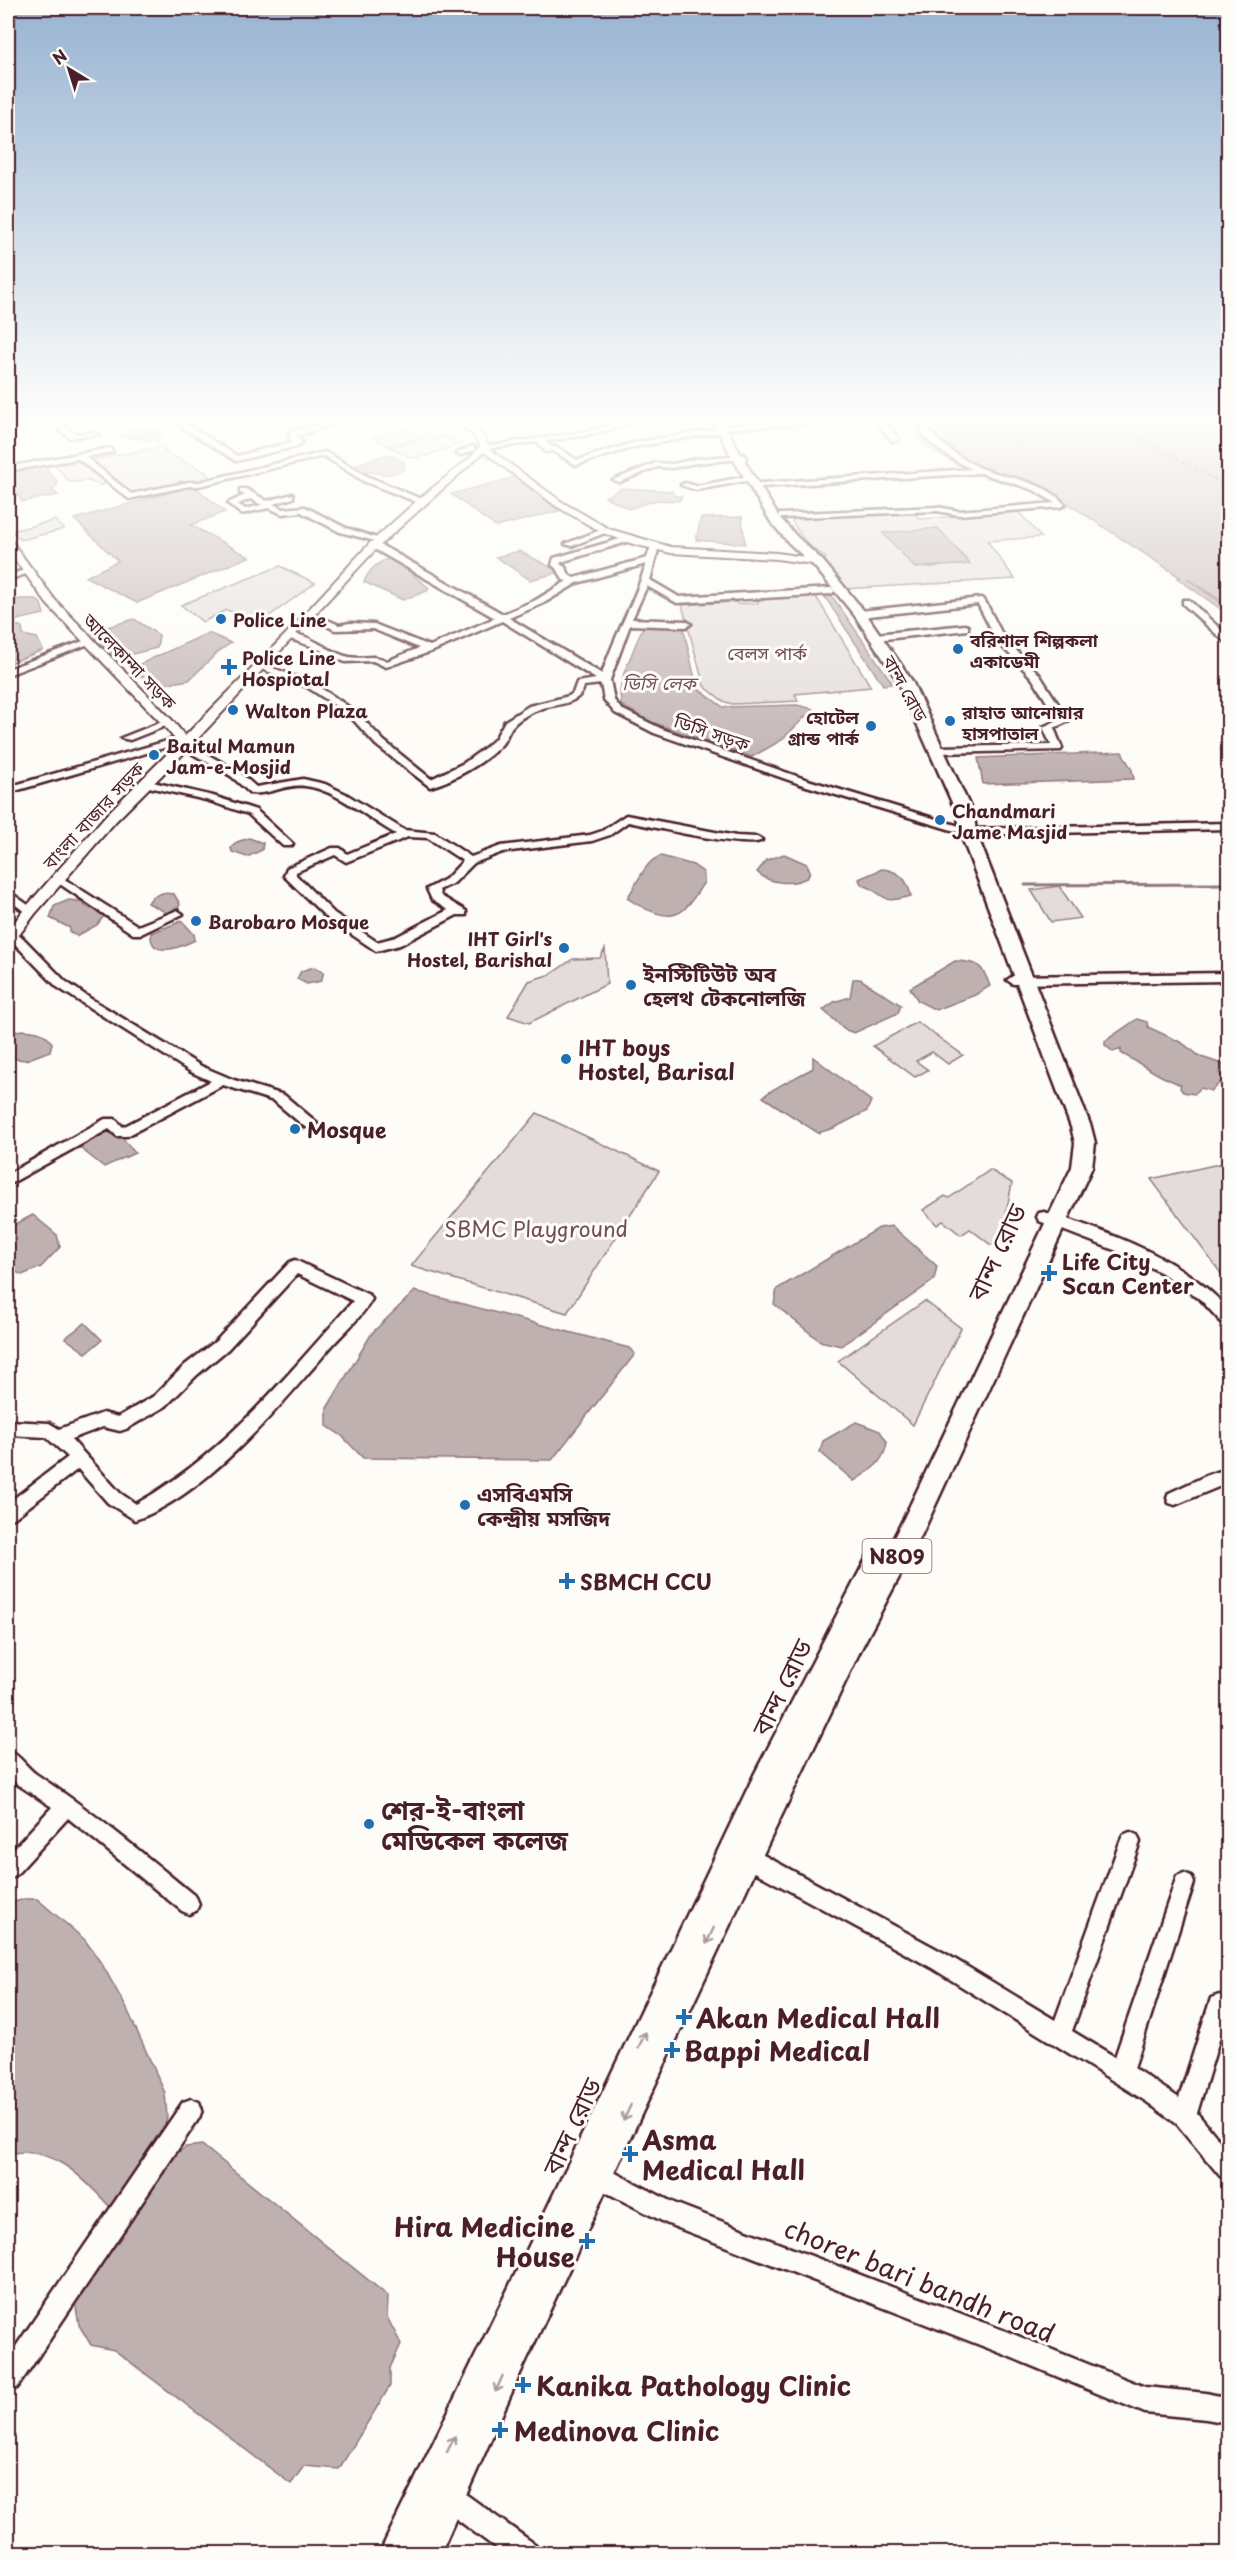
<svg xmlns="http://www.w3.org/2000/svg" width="1236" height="2561" viewBox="0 0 1236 2561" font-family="'Playpen Sans','Noto Sans Bengali',sans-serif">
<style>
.green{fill:#e3dcda;stroke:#967e82;stroke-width:1.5}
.water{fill:#c0b1b1;stroke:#91777b;stroke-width:1.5}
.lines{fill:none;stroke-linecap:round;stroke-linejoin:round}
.stream{stroke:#91777b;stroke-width:3}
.ferry{stroke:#73525a;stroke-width:1.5;stroke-dasharray:4 3;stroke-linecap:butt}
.minor-casing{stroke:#4a1f2b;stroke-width:5}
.major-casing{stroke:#4a1f2b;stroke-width:4}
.highway-casing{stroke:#4a1f2b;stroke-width:5}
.minor{fill:#fdfcf7;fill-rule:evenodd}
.major{fill:#fdfcf7;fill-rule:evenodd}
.highway{fill:#fdfcf7;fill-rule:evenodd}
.oneway{stroke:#ac999b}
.poi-dot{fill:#1f6fb2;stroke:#fdfcf7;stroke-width:2}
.labels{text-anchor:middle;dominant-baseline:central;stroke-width:6;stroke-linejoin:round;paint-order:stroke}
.far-poi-label{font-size:18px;font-weight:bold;fill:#4a1f2b;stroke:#fdfcf7;text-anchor:start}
.far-park-label{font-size:18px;fill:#704e57;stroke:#fdfcf7}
.far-street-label{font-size:18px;fill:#4a1f2b;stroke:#fdfcf7}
.far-water-label{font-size:18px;font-style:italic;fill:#73525a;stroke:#fdfcf7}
.shield{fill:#fdfcf7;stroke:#806168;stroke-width:1.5}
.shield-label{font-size:20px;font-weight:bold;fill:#4a1f2b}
.poi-label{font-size:21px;font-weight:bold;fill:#4a1f2b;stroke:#fdfcf7;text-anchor:start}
.park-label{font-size:21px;fill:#704e57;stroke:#fdfcf7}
.near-street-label{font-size:26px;fill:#4a1f2b;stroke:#fdfcf7}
.near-poi-label{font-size:26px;font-weight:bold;fill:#4a1f2b;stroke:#fdfcf7;text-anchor:start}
</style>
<rect width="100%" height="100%" fill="#fdfcf7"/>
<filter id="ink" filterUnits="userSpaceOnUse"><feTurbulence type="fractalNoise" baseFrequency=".0167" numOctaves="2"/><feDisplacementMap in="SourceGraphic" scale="12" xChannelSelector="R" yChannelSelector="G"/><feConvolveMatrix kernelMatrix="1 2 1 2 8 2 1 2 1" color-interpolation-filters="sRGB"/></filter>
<g filter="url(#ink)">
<path class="green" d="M896 420H910L965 464 1014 483C994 484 944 460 928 447 916 437 911 425 896 420Z
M415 426 430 435 388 446 373 437Z
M442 436 462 443 420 458H412L390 447Z
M162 446 167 449 164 452 206 472 210 478 130 496 88 461Z
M76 459 109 484 99 485 89 481 69 482 53 462Z
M1019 512 1041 537 987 541 1015 579 843 589 823 563 826 558C821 552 815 552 810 546 801 537 795 527 790 517L915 513 919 519Z
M55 520 64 529 21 540 12 531Z
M280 566 315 583 264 620 226 610 203 622 181 605Z
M815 595 871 687 795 694 798 701 732 704 723 701 704 686 682 605 736 602 737 604 758 603V600Z
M1059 886 1081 918 1051 922 1031 890Z
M605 949 607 984 529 1023 508 1016 529 981 551 974 573 959 600 958Z
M917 1022 963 1055 948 1064 932 1052 916 1061 928 1070 915 1077 873 1046Z
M537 1113 659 1171 567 1313 411 1266Z
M1228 1162V1283L1151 1179Z
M990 1170 1012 1183 1001 1240 991 1245 970 1229 961 1235 943 1221 937 1225 923 1210 945 1196 949 1198Z
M925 1301 961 1328 913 1425 838 1361Z"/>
<path class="water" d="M916 420H1228V605L1187 579 1228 608V614L1177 578 1180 577 1058 497 973 465Z
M158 427 157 430 163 436 156 439 158 442C144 437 131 440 120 436L124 435 121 432Z
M383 455H390L404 462 405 468C393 479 369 474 356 465Z
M44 465 58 483 53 491 58 495 22 502 8 479V472Z
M516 477 559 511 496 527 451 494Z
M194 486 225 512 191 525 249 557 137 603 86 577 118 561 74 519Z
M622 488 672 491 674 496H682L679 501 656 500 629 509 605 497Z
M742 517 745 544 696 540 701 518Z
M938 528 970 564 915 568 883 533Z
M519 551 560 572 530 580 496 557Z
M393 558 429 588 427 591 403 600 364 582C368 570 381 559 393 558Z
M832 596 893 684 883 685 825 597Z
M20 599H36L41 604 44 614 17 620 10 619 8 603Z
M134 619 159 635 157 648 117 658 107 651 91 632Z
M16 625 22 627 23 635 37 638 43 650 8 664V628Z
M647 626H683L697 688 723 707 797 705 813 709 782 740 752 757 651 722 621 705 620 690 624 673 642 629Z
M208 633 231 643 218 652 189 680 160 685 131 671 138 665Z
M1122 752 1132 770 1134 779 983 784 978 758Z
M249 838 263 843 262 850 247 857 232 852 231 848 237 842Z
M784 854 807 864 810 871 808 877C793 886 769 884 757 872L767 860Z
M661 856 693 865 703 872 704 882C698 891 687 911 676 914 661 919 639 906 627 898 637 885 645 860 661 856Z
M882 869C900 871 907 879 911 896 886 902 891 902 870 888 864 885 861 886 859 879Z
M162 893 174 894 180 904 178 909 167 913 148 903 152 897Z
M69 900 87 902 84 905 91 909 96 908 104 916 97 925 77 936 70 932V928L50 918 54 906Z
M182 921 194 934 195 940C181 947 149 960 151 933Z
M955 961C978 962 982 964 990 986L975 995 936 1010 918 1001 910 988Z
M314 967 324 972 321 981 307 984 297 979 301 971Z
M853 979H860L901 1005 898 1013 854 1033 846 1030 823 1010 834 1002 850 997Z
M1137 1019 1147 1022 1148 1027 1182 1043 1201 1057 1222 1064 1227 1071 1219 1073 1225 1078 1211 1091 1201 1088 1194 1094 1183 1092 1180 1088 1181 1085 1161 1076 1121 1053V1049L1113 1052 1105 1045V1041Z
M22 1030C35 1031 44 1031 52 1043L50 1051 26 1060 8 1058V1033Z
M813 1057 871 1101 867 1111 834 1128 818 1133 763 1097C771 1088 800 1076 813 1068Z
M105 1129H115L135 1153 104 1167 79 1147 78 1144Z
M33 1215 57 1235 60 1247 41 1267 22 1275 12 1270 8 1271V1228Z
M892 1226 937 1266 934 1280 841 1346 820 1341 774 1304 777 1289 879 1228Z
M415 1291 629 1348 635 1354 552 1460 363 1458 342 1436 327 1426V1408L372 1333Z
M85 1323 102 1340 86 1353 65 1338Z
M856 1422 880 1431 887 1442C885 1462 871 1470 854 1481L820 1452 823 1441Z
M25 1899H37L85 1940 103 1966 127 2009 165 2093 167 2117 162 2135 124 2195 109 2206C82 2176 51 2144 8 2154V1908L14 1902Z
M202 2145 388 2296 387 2317 401 2344 390 2368V2386L339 2469 304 2466 291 2484 114 2350 91 2345 79 2325 75 2302 168 2160 186 2147Z"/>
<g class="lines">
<path class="stream" d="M1025 885 1228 884"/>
<path class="ferry" d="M1109 420 1228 487"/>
<g class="minor-casing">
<path id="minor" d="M47 420H56L75 434 95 432 99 434 70 438Z
M336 420 346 421 296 436 302 442 298 446 236 461 180 426 187 424 237 456 292 442 288 433Z
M460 420H471L456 425V421Z
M632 420H645L584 436 545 441 551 447H557L577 460 637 442 725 428 728 425 839 420 835 422 726 429 723 432 638 446 576 465 553 451 546 452 537 442 484 449 480 447 584 432Z
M874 420H882L898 437V441H892Z
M920 427H926C941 445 960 459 981 468 1008 479 1047 481 1065 505L1061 507 959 515 937 511 782 518H779V514L937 507 959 511 1055 503 1034 490 981 473 761 487 757 485 761 483 972 469C957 462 923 443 920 427Z
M473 446 476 450 460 455 456 453Z
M110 448 113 452 86 457 131 494 189 482H199L325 452 369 477 426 501 419 503 363 481 324 456 199 486H189L129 499 78 459 8 471V467Z
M741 455H744V459L695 463 673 468 657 467 620 482 613 480 656 463 673 464 695 459Z
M749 476H752V480L696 490 681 485 685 483 696 486Z
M240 489H246L267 501 293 494V498L273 504 283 509 305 507 346 528 383 540 379 542 340 532 301 512 282 514 269 508 241 514 228 503 245 495 240 493ZM251 499 262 505 245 509 238 504Z
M603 529 610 531 572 546 565 544Z
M627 537H630V541L561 562 560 564 565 567 570 576 574 578 647 558 651 546 655 544 659 546 650 580 679 597 831 588 835 591 831 594 677 603 647 586 632 619 686 621 691 624 686 627 630 625 610 680 614 700 621 709 662 729 808 780 969 829 1228 823V829L968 835 800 784 654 733 615 713 604 700 601 684 584 686C581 704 558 704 543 708 533 711 517 719 511 728 508 733 506 739 502 744 485 763 454 780 430 787L376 745 350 716 327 700 307 687 254 666 262 664 313 683 333 696 356 712 384 741 431 779 464 763 486 747 495 739 505 721 529 706 569 696 573 693 577 682 596 679 502 621 433 651 386 667 373 661 345 662 314 647 287 638V634C309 632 328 653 349 657 363 660 373 653 387 661L419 648 373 629 335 630 305 615 312 613 339 625 350 623 374 624 430 646 495 618 371 547V543H377L503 614 536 600 567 581 563 580 558 570 552 565 554 558ZM646 564C635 602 614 636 602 674L509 618 542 604 577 583Z
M8 542 12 544 11 547H8Z
M25 570 32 572 8 580V575Z
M981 598 985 601 1004 638 1039 674 1069 721 1054 728 1062 748 1061 750 938 753 933 750 938 747 1051 745 1043 727 1058 720 1032 678 997 641 978 604 860 617 856 614 860 611Z
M1183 600H1189L1228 636V643L1225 642 1183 604Z
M965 625 968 626V630L876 640 871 637 876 634Z
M86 640 94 642 8 675V669Z
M164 721 173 723 130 740 121 738Z
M181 737 185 738V742L239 772 256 787 303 779 325 784 346 794 404 830 435 833 471 857 501 846 590 835 602 831 626 815 736 836 757 837 762 840C750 850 649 826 628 822L610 835 592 841 503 852 474 863 454 883 439 890 441 896 466 911V915H457L400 945 376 951 326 917 284 876 287 868 332 848H340L347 854 396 834C368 819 338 790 305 786 287 783 268 796 250 793L231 776 181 747V743L8 793V787ZM408 837 428 838 463 861 446 879 427 889 432 900 448 910 396 937 377 942 334 913 296 875V872L335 855 346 862Z
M144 780 213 796 256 810 293 844 291 846H283L248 814 206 800 140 785 139 783Z
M58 875 138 926 173 912 177 910 183 914 141 934H133L54 880 52 878Z
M8 891 34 909V913H26L8 899Z
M8 933 22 937 65 981 91 999 201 1066 234 1080 284 1095 315 1121 317 1124 315 1127H305L274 1101 223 1085 127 1136H117L109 1129 8 1185V1174L105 1119H115L123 1127 211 1081 191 1072 57 987 14 943 8 941Z
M1228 973V981L1013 984 1007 980 1013 976Z
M1044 1212C1105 1230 1188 1260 1228 1310V1326L1223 1324 1201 1300 1162 1273 1122 1253 1039 1221 1037 1217 1039 1213Z
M295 1260 369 1295 372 1299C362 1317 343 1333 330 1348 281 1405 207 1495 135 1520L108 1503 78 1469 14 1518 8 1520V1503L68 1457 46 1437 8 1435V1421L49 1423 59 1429 103 1413 118 1417 154 1396 185 1365 216 1341 290 1262ZM297 1274 353 1301C287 1376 224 1454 136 1504L120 1493 71 1439 103 1427 120 1431 126 1429 166 1406 197 1375 228 1349Z
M1228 1469V1483L1175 1505 1169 1503 1167 1498 1169 1493 1210 1474Z
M8 1750C20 1755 26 1767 36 1774 92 1811 144 1854 196 1897L199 1904 196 1911 189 1914 182 1911 68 1818 15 1876 8 1879V1855L52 1807 17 1784 8 1774Z
M1130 1832 1137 1835 1140 1842 1072 2031 1115 2057 1177 1876 1184 1873 1191 1876 1194 1883 1134 2068 1179 2098 1211 1998 1219 1995 1227 1998 1228 2010 1197 2113 1228 2151V2180L1220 2176 1177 2124 1147 2102 932 1968 740 1864 737 1857 740 1850 747 1847 754 1850 946 1954 1055 2020 1120 1842 1123 1835Z
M191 2099 199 2102 202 2110 199 2118 17 2388 8 2391V2358L183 2102Z
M598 2164 674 2203 1003 2330 1145 2387 1206 2393 1228 2398V2423L1206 2419 1145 2413 1003 2354 668 2224 590 2184 586 2176 590 2168Z
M444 2481 453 2485 536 2545 540 2554H504L435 2503 431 2494 435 2485Z"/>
</g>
<g class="major-casing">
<path id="major" d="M446 420H457L479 430 492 451 562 502 609 529 671 547 777 553 812 558 817 561 812 564 777 559 671 553 633 544 603 533 556 506 484 452 378 547 189 748 116 821 35 914 13 943 8 944V931L25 908 106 815 178 743 164 726 47 604 8 550V541L12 542 55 600 172 720 185 736 286 634 370 543 419 499 471 457 480 446 473 434Z"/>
</g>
<g class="highway-casing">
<path id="highway" d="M712 420H722L740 453 746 457 745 462 779 517 797 537 823 561 864 611 912 681 974 816 976 832 1091 1127 1095 1143 1092 1167 922 1534 861 1649 757 1867 519 2376 440 2554H379L527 2250 754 1775 869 1553 878 1550 886 1553 904 1518 1072 1167 1075 1143 1071 1127 960 832 958 816 898 681 855 616 815 567 788 542 771 522 735 462V458L731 455Z"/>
</g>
<use href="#minor" class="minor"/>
<use href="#major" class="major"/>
<use href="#highway" class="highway"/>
</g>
<defs><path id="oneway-shaft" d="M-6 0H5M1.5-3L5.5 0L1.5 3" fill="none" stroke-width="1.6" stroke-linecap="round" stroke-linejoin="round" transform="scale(1.5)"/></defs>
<g class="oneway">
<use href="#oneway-shaft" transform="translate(710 1936) rotate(115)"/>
<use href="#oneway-shaft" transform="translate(642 2040) rotate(-65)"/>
<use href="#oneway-shaft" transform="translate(627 2113) rotate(115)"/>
<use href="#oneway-shaft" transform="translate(499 2384) rotate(114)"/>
<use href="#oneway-shaft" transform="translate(451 2444) rotate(-64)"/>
</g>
</g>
<linearGradient id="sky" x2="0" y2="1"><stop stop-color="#98b3d2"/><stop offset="0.54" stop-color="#fefefb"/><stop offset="1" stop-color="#fefefb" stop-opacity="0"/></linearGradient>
<rect width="1236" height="779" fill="url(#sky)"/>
<g class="poi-dot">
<circle cx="221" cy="619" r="6"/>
<circle cx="958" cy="649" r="6"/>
<path d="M226 658h6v6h6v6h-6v6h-6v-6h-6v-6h6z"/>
<circle cx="233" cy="710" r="6"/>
<circle cx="950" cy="721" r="6"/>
<circle cx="871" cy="726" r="6"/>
<circle cx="154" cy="755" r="6"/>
<circle cx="940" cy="820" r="6"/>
<circle cx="196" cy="921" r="6"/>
<circle cx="564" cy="948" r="6"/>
<circle cx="631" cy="985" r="6"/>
<circle cx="566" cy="1059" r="6"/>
<circle cx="295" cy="1129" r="6"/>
<path d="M1046 1264h6v6h6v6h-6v6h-6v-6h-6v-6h6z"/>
<circle cx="465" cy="1505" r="6"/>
<path d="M564 1572h6v6h6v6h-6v6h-6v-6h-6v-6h6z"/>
<circle cx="369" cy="1824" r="6"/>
<path d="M681 2008h6v6h6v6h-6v6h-6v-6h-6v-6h6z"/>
<path d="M669 2041h6v6h6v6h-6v6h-6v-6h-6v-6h6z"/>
<path d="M627 2145h6v6h6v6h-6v6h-6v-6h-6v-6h6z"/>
<path d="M584 2232h6v6h6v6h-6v6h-6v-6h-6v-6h6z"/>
<path d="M520 2376h6v6h6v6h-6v6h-6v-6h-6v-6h6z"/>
<path d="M497 2421h6v6h6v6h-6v6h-6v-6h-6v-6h6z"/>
</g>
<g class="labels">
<g class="far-poi-label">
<text x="233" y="619">Police Line</text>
<text x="970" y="639">বরিশাল শিল্পকলা<tspan x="970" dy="21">একাডেমী</tspan></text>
<text x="242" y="657">Police Line<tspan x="242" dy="21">Hospiotal</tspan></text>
<text x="245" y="710">Walton Plaza</text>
<text x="962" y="711">রাহাত আনোয়ার<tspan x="962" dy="21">হাসপাতাল</tspan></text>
<text x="859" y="716" text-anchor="end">হোটেল<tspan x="859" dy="21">গ্রান্ড পার্ক</tspan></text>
<text x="166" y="745">Baitul Mamun<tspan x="166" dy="21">Jam-e-Mosjid</tspan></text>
<text x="952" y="810">Chandmari<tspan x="952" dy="21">Jame Masjid</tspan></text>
<text x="208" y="921">Barobaro Mosque</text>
<text x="552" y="938" text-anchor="end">IHT Girl's<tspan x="552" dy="21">Hostel, Barishal</tspan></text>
</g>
<g class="far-park-label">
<text x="767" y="652">বেলস পার্ক</text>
</g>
<g class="far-street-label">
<text transform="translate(130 661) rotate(46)">আলেকান্দা সড়ক</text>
<text transform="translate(906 688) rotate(61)">বান্দ রোড</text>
<text transform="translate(712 732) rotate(19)">ডিসি সড়ক</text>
<text transform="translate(93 815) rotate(-47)">বাংলা বাজার সড়ক</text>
</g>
<g class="far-water-label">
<text x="659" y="682">ডিসি লেক</text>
</g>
<rect class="shield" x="862.5" y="1539" width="69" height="34" rx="4.5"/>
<g class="shield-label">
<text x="897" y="1556">N809</text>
</g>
<g class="poi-label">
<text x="643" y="973">ইনস্টিটিউট অব<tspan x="643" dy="24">হেলথ টেকনোলজি</tspan></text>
<text x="578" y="1047">IHT boys<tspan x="578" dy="24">Hostel, Barisal</tspan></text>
<text x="307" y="1129">Mosque</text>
<text x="1062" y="1261">Life City<tspan x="1062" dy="24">Scan Center</tspan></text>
<text x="477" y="1493">এসবিএমসি<tspan x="477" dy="24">কেন্দ্রীয় মসজিদ</tspan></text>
<text x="580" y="1581">SBMCH CCU</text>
</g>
<g class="park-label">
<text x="536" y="1228">SBMC Playground</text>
</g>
<g class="near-street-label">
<text transform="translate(996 1252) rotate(-65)">বান্দ রোড</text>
<text transform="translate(781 1687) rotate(-64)">বান্দ রোড</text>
<text transform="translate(571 2126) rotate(-65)">বান্দ রোড</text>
<text transform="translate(920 2280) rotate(22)">chorer bari bandh road</text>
</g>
<g class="near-poi-label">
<text x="381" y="1809">শের-ই-বাংলা<tspan x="381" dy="30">মেডিকেল কলেজ</tspan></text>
<text x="696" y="2017">Akan Medical Hall</text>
<text x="684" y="2050">Bappi Medical</text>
<text x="642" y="2139">Asma<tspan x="642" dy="30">Medical Hall</tspan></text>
<text x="575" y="2226" text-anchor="end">Hira Medicine<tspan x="575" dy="30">House</tspan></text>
<text x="536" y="2385">Kanika Pathology Clinic</text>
<text x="514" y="2430">Medinova Clinic</text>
</g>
</g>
<rect width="1236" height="2561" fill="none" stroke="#fdfcf7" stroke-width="30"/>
<rect x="15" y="15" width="1206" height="2531" fill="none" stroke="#4a1f2b" stroke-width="2" filter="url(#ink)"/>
<g transform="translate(69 69) rotate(322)" stroke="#fdfcf7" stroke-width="4.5" paint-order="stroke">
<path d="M0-4.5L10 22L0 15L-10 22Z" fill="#4a1f2b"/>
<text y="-9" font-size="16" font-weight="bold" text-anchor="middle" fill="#4a1f2b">N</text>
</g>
</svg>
